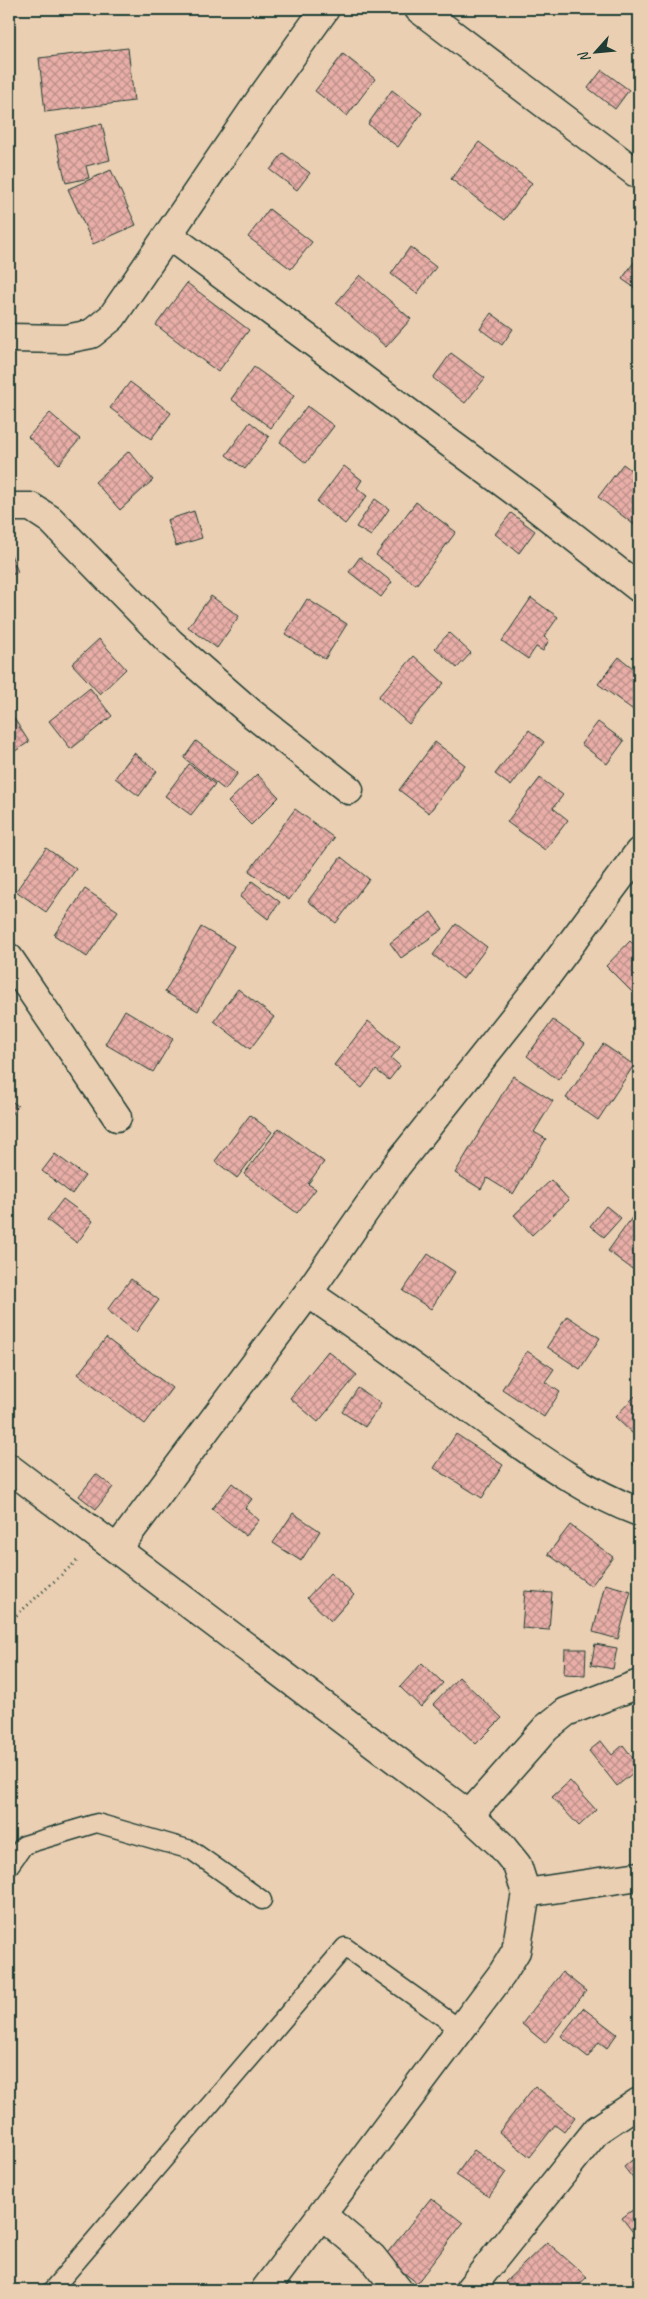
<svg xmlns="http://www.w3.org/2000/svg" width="648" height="2299" viewBox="0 0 648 2299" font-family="Caveat,sans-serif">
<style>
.building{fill:url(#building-cross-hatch);stroke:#1f3d34}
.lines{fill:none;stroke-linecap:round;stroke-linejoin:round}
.lane-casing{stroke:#1f3d34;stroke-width:21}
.street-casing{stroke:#1f3d34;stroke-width:31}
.secondary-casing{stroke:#1f3d34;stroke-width:31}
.path{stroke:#1f3d34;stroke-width:3;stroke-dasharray:1 4;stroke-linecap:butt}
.lane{stroke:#eacfb2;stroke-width:18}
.street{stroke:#eacfb2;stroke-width:28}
.secondary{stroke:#eacfb2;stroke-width:28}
</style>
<defs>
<pattern id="building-cross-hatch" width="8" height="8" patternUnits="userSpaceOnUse" patternTransform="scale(1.25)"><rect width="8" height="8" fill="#e8aea7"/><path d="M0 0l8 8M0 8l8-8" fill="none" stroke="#bb8f89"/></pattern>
</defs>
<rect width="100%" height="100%" fill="#eacfb2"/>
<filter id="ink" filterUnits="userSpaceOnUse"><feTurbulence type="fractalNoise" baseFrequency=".02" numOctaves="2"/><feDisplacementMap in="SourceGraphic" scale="10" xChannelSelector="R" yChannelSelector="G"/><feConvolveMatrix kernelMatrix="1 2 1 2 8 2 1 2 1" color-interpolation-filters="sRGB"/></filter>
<g filter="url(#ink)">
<path class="building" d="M128 48 134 101 45 112 39 58Z
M343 54 375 79 347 116 315 91Z
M602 70 629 90 615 109 588 88Z
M392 90 422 113 398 147 368 124Z
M102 124 110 160 86 166 89 178 66 183 55 135Z
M479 142 532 183 505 220 451 179Z
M283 153 310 173 297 190 270 170Z
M111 170 136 225 93 244 68 189Z
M269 209 312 242 291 269 248 237Z
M410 247 436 267 417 294 391 274Z
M639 255V291L622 279Z
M360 275 411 319 386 347 336 303Z
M187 283 249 330 218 372 156 325Z
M491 313 513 329 502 345 480 329Z
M451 353 485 378 465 403 433 378Z
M254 367 294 396 271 428 231 399Z
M130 382 171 413 151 439 110 408Z
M307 406 334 426 306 463 280 442Z
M50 413 80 439 59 464 28 437Z
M250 422 269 437 245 469 226 455Z
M129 451 153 480 120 510 95 482Z
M623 464 639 476V524L637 527 598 497Z
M344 466 362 480 357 488 367 496 345 524 317 502Z
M375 499 389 509 371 536 356 527Z
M416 502 456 532 416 585 376 555Z
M194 511 202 538 176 546 167 520Z
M511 513 535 531 519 553 495 534Z
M9 550 18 572 9 576Z
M360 557 392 582 381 597 349 572Z
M211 596 239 616 217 648 188 627Z
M531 598 558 617 544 637 549 640 543 651 536 647 528 659 502 641Z
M307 599 347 624 325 659 285 634Z
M449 633 471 653 457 668 435 648Z
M99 639 126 669 100 694 72 664Z
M414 656 444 683 409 724 378 697Z
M619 657 639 673V708L636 712 598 684Z
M90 688 112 716 71 749 49 721Z
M10 712 29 742 9 755V713Z
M598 722 624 741 607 764 581 744Z
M529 730 544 742 511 786 495 774Z
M196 741 238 773 225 790 184 758Z
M435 742 465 765 429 813 399 790Z
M134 753 157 771 139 796 115 778Z
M189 764 215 784 191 815 165 796Z
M257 774 279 797 251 825 228 802Z
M540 778 563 795 553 808 568 820 545 850 507 822Z
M295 809 334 838 289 900 249 871Z
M46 848 76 869 46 912 16 891Z
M341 857 369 879 336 923 308 901Z
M252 881 280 902 268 919 240 897Z
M85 889 118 911 87 957 54 935Z
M431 912 443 929 401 958 390 943Z
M456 924 487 947 463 979 433 955Z
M201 927 234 946 198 1011 165 992Z
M630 941 639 950V986L633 993 606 966Z
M238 989 274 1017 250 1049 214 1021Z
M125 1010 173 1039 153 1072 105 1044Z
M553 1020 585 1043 558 1080 527 1056Z
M368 1021 400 1047 391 1058 400 1066 389 1080 376 1070 362 1088 334 1065Z
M603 1044 634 1065 598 1120 566 1098Z
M513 1076 553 1101 534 1132 546 1139 513 1194 487 1178 481 1189 455 1173Z
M9 1099 18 1106 9 1117Z
M250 1115 272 1132 237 1178 215 1161Z
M279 1128 324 1162 308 1184 316 1189 297 1213 244 1174Z
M55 1154 85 1176 72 1194 42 1171Z
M551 1180 569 1200 532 1235 514 1215Z
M63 1199 93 1221 77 1243 47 1220Z
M606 1206 621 1218 604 1237 590 1226Z
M636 1212 639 1214V1274L608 1251Z
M428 1254 455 1272 431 1309 403 1291Z
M131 1279 159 1300 136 1332 107 1310Z
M567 1316 600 1338 580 1369 547 1347Z
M106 1338 172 1388 145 1424 78 1374Z
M328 1351 357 1375 318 1422 290 1398Z
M527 1351 554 1369 545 1382 560 1392 544 1417 502 1389Z
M358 1388 381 1404 365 1427 342 1412Z
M635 1396 639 1400V1428L633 1434 615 1417Z
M456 1434 503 1465 482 1498 434 1468Z
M637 1446 639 1447V1467L633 1465Z
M96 1474 113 1487 96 1509 79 1496Z
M232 1483 252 1499 245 1508 259 1520 246 1536 212 1509Z
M293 1513 320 1531 301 1561 273 1543Z
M570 1525 613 1557 591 1586 548 1554Z
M330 1573 354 1595 331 1621 307 1598Z
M605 1584 631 1591 618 1639 593 1632Z
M525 1591 552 1593 549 1630 522 1628Z
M595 1644 617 1648 613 1669 591 1665Z
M565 1649H586L585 1675 564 1674Z
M422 1663 443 1683 421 1707 400 1687Z
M459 1677 502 1718 476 1744 433 1704Z
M601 1741 612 1755 623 1745 639 1766V1768L617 1786 589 1751Z
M570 1781 596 1810 579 1826 552 1797Z
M562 1972 586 1991 545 2043 522 2024Z
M583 2008 617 2034 607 2048 599 2042 588 2057 561 2036Z
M535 2086 575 2117 564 2132 555 2125 530 2157 499 2132Z
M474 2150 506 2172 489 2197 456 2175Z
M639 2154V2186L624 2167Z
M431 2198 463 2223 417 2283 384 2257Z
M639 2205V2240L622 2218Z
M547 2242 587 2277 573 2290H513L505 2282Z"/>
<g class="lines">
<g class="lane-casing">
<path id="lane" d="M9 1866 24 1845 97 1823 191 1850 262 1900
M52 2290 345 1947 460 2029"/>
</g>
<g class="street-casing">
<path id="street" d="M419 9 639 175
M168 235 528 501 639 588
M9 338 66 339 91 334 112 317 262 97 325 9
M9 507H31L51 520 171 643 250 712 349 790
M9 958 117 1117
M308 1293C369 1334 427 1378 487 1421 535 1455 583 1491 639 1512
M117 1549 308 1293 397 1165 540 985 639 852
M469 1815 546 1728 566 1712 639 1684
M526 1893 639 1876
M322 2215 372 2257 398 2290
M469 2290 597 2130 639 2102"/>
</g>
<g class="secondary-casing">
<path id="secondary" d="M9 1468 469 1815 500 1844 517 1865 526 1893 516 1951 502 1974 265 2290"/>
</g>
<path class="path" d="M9 1622 79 1559"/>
<use href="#lane" class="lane"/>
<use href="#street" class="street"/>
<use href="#secondary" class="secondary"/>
</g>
</g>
<rect width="648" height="2299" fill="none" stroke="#eacfb2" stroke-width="30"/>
<rect x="15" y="15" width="618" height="2269" fill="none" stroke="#1f3d34" stroke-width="2" filter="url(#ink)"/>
<g transform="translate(596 52) rotate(243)" stroke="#eacfb2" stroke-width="4" paint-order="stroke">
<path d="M0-4L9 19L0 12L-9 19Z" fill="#1f3d34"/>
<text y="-8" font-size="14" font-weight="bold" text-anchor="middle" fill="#1f3d34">N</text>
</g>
</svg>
